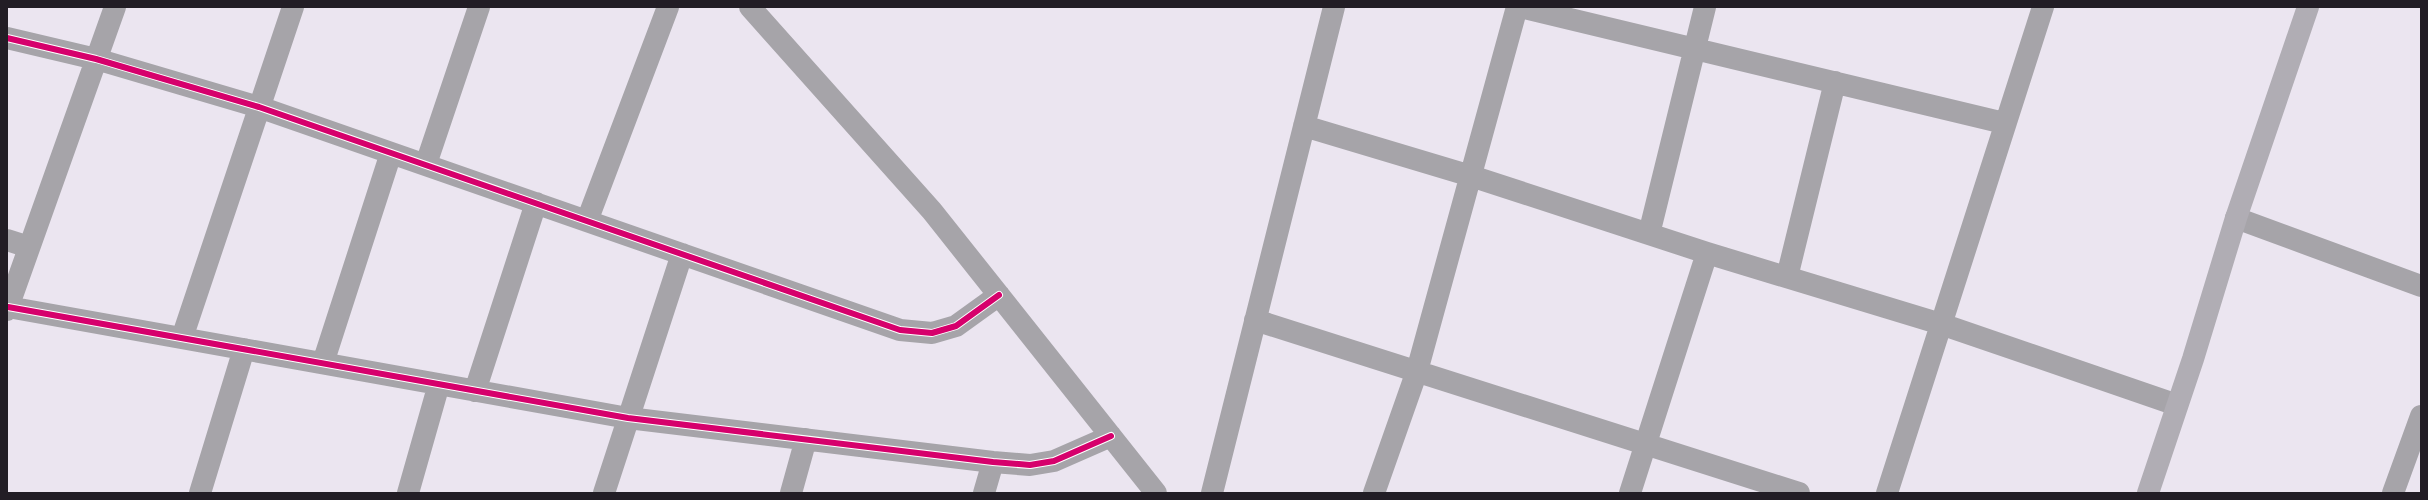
<svg xmlns="http://www.w3.org/2000/svg" width="2428" height="500" viewBox="0 0 2428 500" font-family="Overpass,sans-serif">
<style>
.lines{fill:none;stroke-linecap:round;stroke-linejoin:round}
.street{stroke:#a6a4a9;stroke-width:22}
.secondary{stroke:#b0adb4;stroke-width:22}
.cycleway-casing{stroke:#fff;stroke-width:8}
.cycleway{stroke:#d6006c;stroke-width:6}
</style>
<rect width="100%" height="100%" fill="#ebe5f0"/>
<g class="lines">
<path class="street" d="M750 7 932 211 1156 493
M1520 7 2004 123
M7 38 96 59 259 107 900 330 932 333 956 326 999 295
M1304 126 1471 176 1707 253 1941 324 2177 405
M426 164 479 7
M2236 218 2421 286
M587 221 668 7
M1649 234 1705 7
M7 240 29 247
M1787 277 1835 82
M8 307 628 418 993 462 1030 465 1054 461 1111 436
M7 310 115 7
M1255 320 1799 493
M182 338 293 7
M323 363 391 153
M475 391 536 203
M200 493 244 349
M408 493 439 384
M604 493 682 254
M791 493 806 439
M984 493 993 462
M1212 493 1334 7
M1374 493 1417 371 1517 7
M1630 493 1707 253
M1887 493 2043 7
M2393 493 2421 416"/>
<path class="secondary" d="M2148 493 2193 359 2236 218 2308 7"/>
<g class="cycleway-casing">
<path id="cycleway" d="M7 38 96 59 259 107 900 330 932 333 956 326 999 295
M8 307 628 418 993 462 1030 465 1054 461 1111 436"/>
</g>
<use href="#cycleway" class="cycleway"/>
</g>
<rect width="2428" height="500" fill="none" stroke="#221d25" stroke-width="16"/>
</svg>
